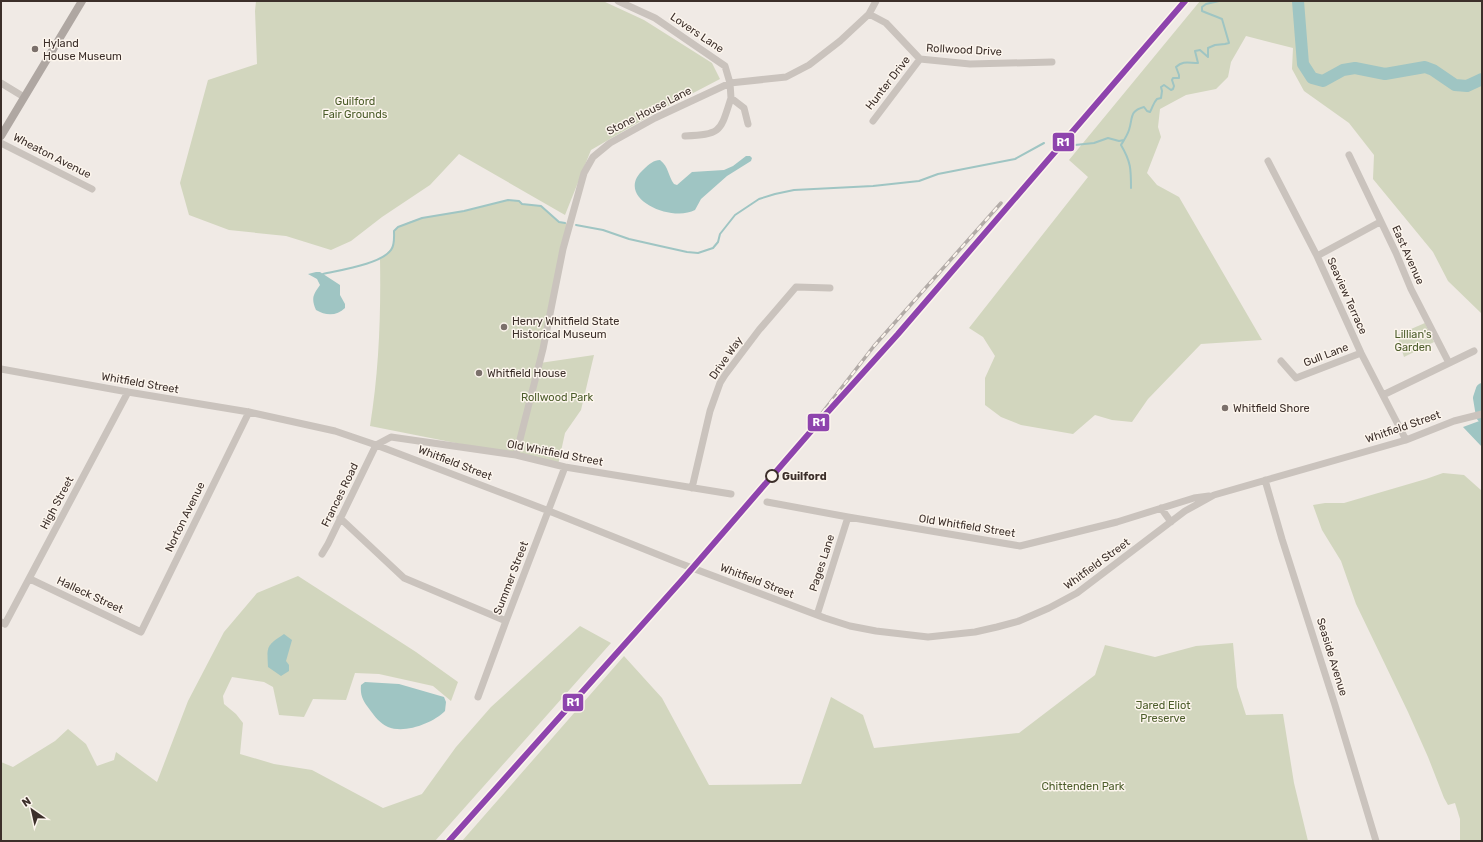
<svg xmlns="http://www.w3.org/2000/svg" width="1483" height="842" viewBox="0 0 1483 842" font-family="Rubik,sans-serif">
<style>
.green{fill:#d2d6be}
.water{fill:#9fc5c3}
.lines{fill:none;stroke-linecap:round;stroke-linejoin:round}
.stream{stroke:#9fc5c3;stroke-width:2}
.river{stroke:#9fc5c3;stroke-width:12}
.minor{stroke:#cac3bd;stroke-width:7}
.major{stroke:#afa7a2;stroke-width:8}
.rail-casing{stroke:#b2aba7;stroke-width:3.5}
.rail{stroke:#fcf5ed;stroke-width:2;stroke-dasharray:6;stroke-linecap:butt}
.rail-1-casing{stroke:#fcf5ed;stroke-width:9}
.rail-1{stroke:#8e44ad;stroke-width:6}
.poi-dot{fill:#7b706b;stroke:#fcf5ed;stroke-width:1.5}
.stop-dot{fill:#fcf5ed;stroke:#3c2f2a;stroke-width:2}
.labels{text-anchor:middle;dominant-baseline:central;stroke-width:3;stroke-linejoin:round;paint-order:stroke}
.street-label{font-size:11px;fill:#3c2f2a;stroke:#fcf5ed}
.poi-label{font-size:11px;fill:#3c2f2a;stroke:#fcf5ed;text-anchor:start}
.park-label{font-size:11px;fill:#4c5d2b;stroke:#fcf5ed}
.stop-label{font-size:11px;font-weight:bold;fill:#3c2f2a;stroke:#fcf5ed;text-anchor:start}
.line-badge{stroke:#fcf5ed;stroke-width:1.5}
.badge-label{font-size:11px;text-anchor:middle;font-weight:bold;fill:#fff}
</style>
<rect width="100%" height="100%" fill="#f0eae5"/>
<path class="green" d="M256 1H603L644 20 712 63 720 79 653 114 591 150 565 215 459 154 430 185 382 217 351 241 331 250 286 236 229 230 189 215 180 183 208 80 257 64 255 11Z
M1200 1H1482V314L1448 281 1433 252 1373 179 1374 155 1349 123 1304 91 1292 69 1293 48 1246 36 1231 62 1228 77 1216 89 1186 95 1160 109 1158 127 1161 137 1147 173 1157 185 1179 197 1262 340 1201 344 1148 399 1132 422 1112 420 1095 415 1073 434 1021 425 1001 417 985 405V378L995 356 983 337 969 328 1088 177 1069 160Z
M508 200 519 201 522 204 541 206 559 222 570 224 540 363 594 355 581 410 565 433 558 465 516 455 370 426C379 371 381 315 380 259 392 249 394 247 394 231 413 215 442 216 465 211 480 208 494 203 508 200Z
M1425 323 1434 342 1404 357 1397 335Z
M1443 473 1464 475 1482 491V841H1460V819L1455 803 1448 805 1444 798 1428 757 1408 712 1356 604 1341 561 1322 530 1313 505 1325 503H1344L1426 479Z
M298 576 416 652 458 682 451 701 433 686 379 674 355 673 346 700 313 699 304 717 279 715 273 687 264 682 232 677 223 696 224 704 236 714 243 723 240 754 274 764 312 770 383 808 422 794 456 747 491 707 580 626 611 643 435 841H1V762L13 767 55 741 68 729 86 744 97 766 114 760 116 752 157 782 188 701 224 632 257 593Z
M1233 643 1237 687 1246 715 1283 714 1294 783 1308 841H462L624 656 662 698 709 785 801 784 831 697 863 715 874 748 1019 733 1095 675 1105 645 1155 657 1196 646Z"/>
<path class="water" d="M746 156H750L752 158 751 161 727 176 701 199 695 210C671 223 612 197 644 169 649 164 654 160 660 160 669 167 668 176 674 184L677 185 692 172 724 170 733 166Z
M316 272H320L340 285V295L345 304V308C337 316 326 316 316 310 311 298 313 295 320 285L317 279 308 274Z
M1482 420V447L1463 427Z
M284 634 292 640 286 661 289 665V671L281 676 268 667C267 646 266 646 284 634Z
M365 682 399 684 444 697 446 702 445 711C433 723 405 734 388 727 380 723 375 717 370 710 363 701 360 696 361 685Z"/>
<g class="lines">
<path class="stream" d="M1075 145 1094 143 1108 138 1119 141 1124 140
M1131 188C1131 169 1131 162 1121 145 1124 140 1127 136 1129 130 1133 118 1129 111 1144 107L1147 111 1150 112C1153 107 1153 103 1157 99L1161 98 1162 91 1161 87 1164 85 1171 90 1173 89 1174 86 1172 80 1173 78H1179V75L1176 67C1183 60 1189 63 1198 63L1195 51 1200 50 1208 57V48L1215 45 1225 44 1229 43 1222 19C1215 16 1209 14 1202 11V7L1206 4 1219 1
M576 225 603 230 629 239 660 246 687 252 698 253 713 248 718 242 720 234 735 215 759 199 775 194 794 190 873 186 919 181 938 174 1015 159 1044 143
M323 274C340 270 381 264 391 250 395 245 394 236 394 231L398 227 422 218 464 211 508 200 519 201 522 204 541 206 559 222 565 223"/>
<path class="river" d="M1298 1 1303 64 1312 78 1323 81 1343 70 1355 68 1385 74 1425 67 1433 70 1455 85 1467 86 1482 79
M1482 389 1479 398 1482 416"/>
<path class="minor" d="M618 1 655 18 725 66 730 83 731 98 744 108 748 124
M869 14 886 23 920 59 970 64 1052 62
M1 83 24 97
M873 121 920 59
M685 136C722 134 720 132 731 98
M1 143 92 189
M1349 155 1396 253 1411 289 1449 363
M1268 161 1317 256 1361 353 1406 440
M1317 256 1380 222
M1281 361 1296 378 1361 353
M1 369 128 392 249 412 335 431 376 445 549 511 679 563 825 618 850 626 876 631 928 637 975 632 997 627 1019 621 1049 608 1077 593 1185 511 1214 495 1406 440 1454 421 1482 414
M1383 395 1474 351
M516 455 543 349 563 249 584 173 593 157 610 143 655 118 730 83 786 77 809 65 840 41 869 14 876 1
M1265 480 1282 539 1335 705 1376 841
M692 488 710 411 720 383 725 375 759 330 796 287 830 288
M767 502 848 517 1020 546 1117 522 1194 498 1209 496
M1161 508 1171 522
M340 518 404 578 506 621
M322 554 328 544 376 445 391 437 516 455 565 467 731 494
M30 579 141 632 249 412
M817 615 848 517
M1 622 5 624 128 392
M478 697 506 621 565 467"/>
<path class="major" d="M1 136 82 1"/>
<g class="rail-casing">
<path id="rail" d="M822 413 874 346 1001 203"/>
</g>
<use href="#rail" class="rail"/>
<g class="rail-1-casing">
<path id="rail-1" d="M449 841 683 579 825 415 898 334 1185 1"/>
</g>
<use href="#rail-1" class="rail-1"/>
</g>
<g class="poi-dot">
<circle cx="35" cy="49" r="4"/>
<circle cx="504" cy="327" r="4"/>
<circle cx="479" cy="373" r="4"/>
<circle cx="1225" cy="408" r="4"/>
</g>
<circle class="stop-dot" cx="772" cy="476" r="6"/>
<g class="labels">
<g class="street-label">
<text transform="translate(697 33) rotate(34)">Lovers Lane</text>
<text transform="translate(964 50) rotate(3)">Rollwood Drive</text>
<text transform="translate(888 83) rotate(-52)">Hunter Drive</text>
<text transform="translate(649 111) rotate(-27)">Stone House Lane</text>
<text transform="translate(52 156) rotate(27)">Wheaton Avenue</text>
<text transform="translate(1408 255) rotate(66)">East Avenue</text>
<text transform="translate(1347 296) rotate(66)">Seaview Terrace</text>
<text transform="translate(1326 355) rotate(-21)">Gull Lane</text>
<text transform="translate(726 358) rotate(-55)">Drive Way</text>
<text transform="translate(140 383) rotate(10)">Whitfield Street</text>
<text transform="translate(1403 427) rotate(-19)">Whitfield Street</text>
<text transform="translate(555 453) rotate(11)">Old Whitfield Street</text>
<text transform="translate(455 463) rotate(21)">Whitfield Street</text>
<text transform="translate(340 495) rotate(-64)">Frances Road</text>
<text transform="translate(57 503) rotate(-62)">High Street</text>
<text transform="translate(185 517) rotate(-64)">Norton Avenue</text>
<text transform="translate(967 526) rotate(9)">Old Whitfield Street</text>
<text transform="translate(822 563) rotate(-72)">Pages Lane</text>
<text transform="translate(1097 564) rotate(-36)">Whitfield Street</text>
<text transform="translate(511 578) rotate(-69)">Summer Street</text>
<text transform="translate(757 581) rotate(21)">Whitfield Street</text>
<text transform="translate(90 595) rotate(25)">Halleck Street</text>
<text transform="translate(1332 657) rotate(73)">Seaside Avenue</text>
</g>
<g class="poi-label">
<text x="43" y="43">Hyland<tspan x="43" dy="13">House Museum</tspan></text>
<text x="512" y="321">Henry Whitfield State<tspan x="512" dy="13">Historical Museum</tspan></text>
<text x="487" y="373">Whitfield House</text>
<text x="1233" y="408">Whitfield Shore</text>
</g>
<g class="park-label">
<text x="355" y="101">Guilford<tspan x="355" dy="13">Fair Grounds</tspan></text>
<text x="1413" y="334">Lillian's<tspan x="1413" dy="13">Garden</tspan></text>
<text x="557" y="397">Rollwood Park</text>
<text x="1163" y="705">Jared Eliot<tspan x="1163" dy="13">Preserve</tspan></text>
<text x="1083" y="786">Chittenden Park</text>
</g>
<g class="stop-label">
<text x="782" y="476">Guilford</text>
</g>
</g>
<g class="line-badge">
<rect x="1052" y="132" width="23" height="20" rx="4" fill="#8e44ad"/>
<rect x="807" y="413" width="23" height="19" rx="4" fill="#8e44ad"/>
<rect x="562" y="693" width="22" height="19" rx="4" fill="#8e44ad"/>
</g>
<g class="badge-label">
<text x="1063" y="146">R1</text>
<text x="819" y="426">R1</text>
<text x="573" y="706">R1</text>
</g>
<rect width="1483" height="842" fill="none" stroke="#3c2f2a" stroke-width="4"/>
<g transform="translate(32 810) rotate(326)" stroke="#fcf5ed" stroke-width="3" paint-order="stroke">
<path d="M0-3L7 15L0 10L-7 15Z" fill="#3c2f2a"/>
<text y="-6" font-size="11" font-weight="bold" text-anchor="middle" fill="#3c2f2a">N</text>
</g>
</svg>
